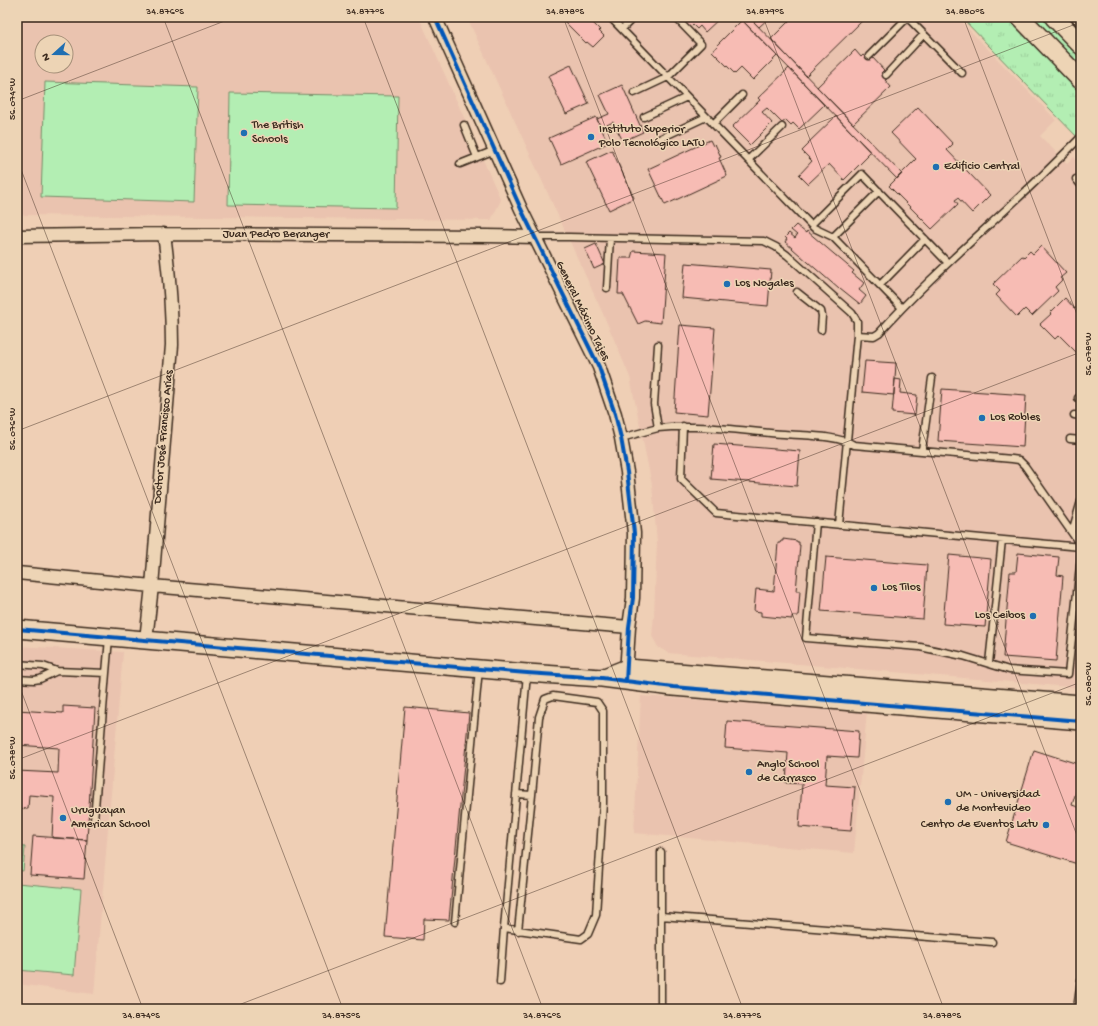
<svg xmlns="http://www.w3.org/2000/svg" width="1098" height="1026" viewBox="0 0 1098 1026" font-family="'Gochi Hand',sans-serif">
<style>
.built{fill:#eac3af;fill-rule:evenodd}
.grass{fill:url(#grass-tufts);stroke:#778c68}
.green{fill:#b3eeb3;stroke:#778c68}
.building{fill:#f7bcb4;stroke:#3b2a1e}
.lines{fill:none;stroke-linecap:round;stroke-linejoin:round}
.lane-casing{stroke:#3b2a1e;stroke-width:9}
.street-casing{stroke:#3b2a1e;stroke-width:15}
.secondary-casing{stroke:#3b2a1e;stroke-width:20}
.primary-casing{stroke:#3b2a1e;stroke-width:21}
.lane{stroke:#edd4b5;stroke-width:6}
.street{stroke:#edd4b5;stroke-width:12}
.secondary{stroke:#edd4b5;stroke-width:17}
.primary{stroke:#edd4b5;stroke-width:18}
.cycleway-casing{stroke:#edd4b5;stroke-width:6}
.cycleway{stroke:#0057b8;stroke-width:4}
.ticks{fill:none;stroke:#3b2a1e;stroke-width:1;stroke-opacity:0.45}
.poi-dot{fill:#1f6fb2;stroke:#edd4b5;stroke-width:1.5}
.labels{text-anchor:middle;dominant-baseline:central;stroke-width:3;stroke-linejoin:round;paint-order:stroke}
.poi-label{font-size:12px;fill:#3b2a1e;stroke:#edd4b5;text-anchor:start}
.street-label{font-size:12px;fill:#3b2a1e;stroke:#edd4b5}
.neatline{fill:none;stroke:#3b2a1e;stroke-width:1.5}
.ticks-label{font-size:10px;text-anchor:middle;fill:#3b2a1e}
</style>
<defs>
<pattern id="grass-tufts" width="24" height="20" patternUnits="userSpaceOnUse"><rect width="24" height="20" fill="#b3eeb3"/><path d="M3 7l-1-3M5 7V3M7 7l1-3M15 17l-1-3M17 17v-4M19 17l1-3" fill="none" stroke="#9bcc9a"/></pattern>
</defs>
<rect width="100%" height="100%" fill="#efcfb5"/>
<filter id="ink" filterUnits="userSpaceOnUse"><feTurbulence type="fractalNoise" baseFrequency=".025" numOctaves="2"/><feDisplacementMap in="SourceGraphic" scale="8" xChannelSelector="R" yChannelSelector="G"/><feConvolveMatrix kernelMatrix="1 2 1 2 8 2 1 2 1" color-interpolation-filters="sRGB"/></filter>
<g filter="url(#ink)">
<path class="built" d="M17 17H419L501 200 491 220 17 215ZM42 42H66V66H42Z
M467 17H957L1056 120 1040 136 1067 163 1074 157 1081 165V688L668 653 658 647 652 636 654 615 657 542 652 485 630 377 604 316Z
M17 646 123 652 94 994 17 984Z
M641 696 867 711 854 853 634 833Z"/>
<path class="grass" d="M961 17H1018L1081 83V141Z
M1031 17H1044L1081 56V70Z"/>
<path class="green" d="M45 82 198 87 194 202 41 197Z
M230 93 398 96 396 208 228 205Z
M17 846 25 847 23 871 17 870Z
M17 883 81 889 74 975 17 970Z"/>
<path class="building" d="M562 17H587L600 30 599 31 604 36 593 47 587 42 586 43 561 18Z
M679 17H721L705 32 700 26 697 29 692 24 689 27Z
M739 17H749L902 174 897 179Z
M749 17H770L759 27Z
M793 17H858L862 21 806 76 771 39Z
M742 20 777 56 753 80 741 68 735 74 712 51 718 46 717 45Z
M855 50 861 57 863 55 869 60 872 57 884 70 881 73 887 79 885 80 891 87 853 124 817 87Z
M571 65 589 104 566 114 548 76Z
M789 68 824 105 799 129 793 123 791 125 786 120 782 123 767 108 762 112 772 123 750 145 732 127 760 100 758 98Z
M622 85 643 132 623 141 613 122 601 128 597 119 609 114 600 95Z
M918 107 953 144 947 150 990 195 972 213 958 198 955 200 958 204 932 229 889 186 916 159 891 133Z
M836 116 870 152 867 155 868 156 844 180 829 164 808 184 799 175 812 161 802 151 809 144 808 143Z
M596 117 608 143 561 164 549 138Z
M710 140 713 146 715 144 721 157 719 158 727 176 665 205 648 169Z
M612 150 634 198 609 210 586 162Z
M796 225 806 233 807 231 854 271 852 273 864 283 859 290 866 296 860 304 840 288 839 289 785 242 787 239 785 237 789 233 795 238 797 235 791 230Z
M596 244 605 264 594 269 585 249Z
M1041 246 1066 273 1060 278 1062 280 1055 287 1058 291 1032 316 1025 309 1017 317 996 295 1000 291 993 284 1022 256 1024 257 1030 251 1033 254Z
M633 251 666 253 661 323 645 321 638 324 623 294H618L620 258H631Z
M685 263 771 270 768 306 682 298Z
M1065 298 1075 309 1078 305 1081 308V349L1077 353 1059 335 1055 339 1040 324 1051 314 1050 313Z
M680 325 715 328 708 415 674 412Z
M865 361 896 363 894 395 862 392Z
M895 379 901 380 900 393 917 395 915 415 892 413Z
M942 389 1026 395 1023 447 938 441Z
M714 444 800 451 797 486 711 479Z
M783 539 797 541V542H799V545H800L796 591H800L798 616H792V619L761 616V612L754 611 756 589 774 591 778 543H780L781 541H783Z
M1018 553 1059 557 1057 575 1063 576 1056 661 1003 657 1010 572H1016Z
M949 555 991 559 985 627 943 624Z
M826 557 927 565 923 619 821 611Z
M63 706 95 708 87 840 52 838 54 797 29 795 28 809 17 808V771L58 773 59 748 17 745V710L63 713Z
M405 707 469 713 449 920 424 919 423 940 385 937Z
M727 721 859 731 857 758 827 756 825 785 855 787 851 831 799 827 802 784 786 783 788 753 725 748Z
M1034 750 1081 765V776L1072 805 1081 808V865L1006 842Z
M33 836 87 840 84 879 30 875Z"/>
<g class="lines">
<g class="lane-casing">
<path id="lane" d="M610 17 811 225 814 228 833 237 902 308
M907 17 962 73
M622 29 634 17
M869 56 908 17
M886 75 924 34
M634 93 668 77 701 44 675 17
M644 117 687 97
M713 124 742 95
M464 125 477 157
M657 140 706 117
M748 160 782 127
M460 164 495 150
M1076 179 1081 185
M811 225 862 174 948 263
M535 237H569L764 241 776 247 787 255 852 313 857 321V335L839 525
M833 237 879 191
M880 285 925 239
M607 288 610 238
M797 292 821 311 822 316 821 330
M857 335 874 336 879 333C921 286 968 245 1014 202 1037 181 1059 159 1081 137
M1078 398H1081
M1074 415 1081 416
M683 426 681 479 716 513 927 533 1081 547
M658 428C700 424 742 431 784 434 804 436 837 435 854 445L1012 459 1019 460 1025 466 1081 546
M621 438 658 428 654 404 658 345
M1070 439 1081 440
M922 450 932 378
M816 522 806 638 920 647 963 656 1009 670 1068 674 1081 556
M1072 532 1081 501
M989 663 1002 540
M17 664 43 666 57 671 106 673 109 638
M17 679 34 680 40 679 57 671
M516 794 532 795
M94 820 106 673
M661 852V1009
M661 916 992 942
M455 922 479 669
M504 928 581 939 588 934 596 915 603 803V711L597 702 553 696 545 699 539 717 532 795 518 931
M500 982 504 928 527 674
M1077 1009 1081 980"/>
</g>
<g class="street-casing">
<path id="street" d="M435 17 521 209 599 367 615 414 621 438 627 472 634 533 633 598 629 627 626 674
M1078 17 1081 20
M17 236 164 234 487 236 535 237
M17 573 152 586 629 627
M146 640 152 586 172 345C172 307 169 271 164 234"/>
</g>
<g class="secondary-casing">
<path id="secondary" d="M17 629 527 673 602 678 673 687 1081 721
M602 678 627 668 1081 704"/>
</g>
<g class="primary-casing">
<path id="primary" d="M1020 17 1081 80
M1054 17 1081 45"/>
</g>
<use href="#lane" class="lane"/>
<use href="#street" class="street"/>
<use href="#secondary" class="secondary"/>
<use href="#primary" class="primary"/>
<g class="cycleway-casing">
<path id="cycleway" d="M435 17 521 209 599 367 615 414 621 438 627 472 634 533 633 598 629 627 626 682
M17 629 527 673 602 678 673 687 1081 721"/>
</g>
<use href="#cycleway" class="cycleway"/>
</g>
</g>
<path class="ticks" d="M163 17 543 1009M363 17 743 1009M563 17 944 1009M763 17 1081 846M963 17 1081 325M17 101 235 17M17 159 343 1009M17 431 1081 22M17 680 143 1009M17 760 1081 352M228 1009 1081 682"/>
<g class="poi-dot">
<circle cx="244" cy="133" r="4"/>
<circle cx="591" cy="137" r="4"/>
<circle cx="936" cy="167" r="4"/>
<circle cx="727" cy="284" r="4"/>
<circle cx="982" cy="418" r="4"/>
<circle cx="874" cy="588" r="4"/>
<circle cx="1033" cy="616" r="4"/>
<circle cx="749" cy="772" r="4"/>
<circle cx="948" cy="802" r="4"/>
<circle cx="63" cy="818" r="4"/>
<circle cx="1046" cy="825" r="4"/>
</g>
<g class="labels">
<g class="poi-label">
<text x="252" y="126">The British<tspan x="252" dy="14">Schools</tspan></text>
<text x="599" y="130">Instituto Superior<tspan x="599" dy="14">Polo Tecnológico LATU</tspan></text>
<text x="944" y="167">Edificio Central</text>
<text x="735" y="284">Los Nogales</text>
<text x="990" y="418">Los Robles</text>
<text x="882" y="588">Los Tilos</text>
<text x="1025" y="616" text-anchor="end">Los Ceibos</text>
<text x="757" y="765">Anglo School<tspan x="757" dy="14">de Carrasco</tspan></text>
<text x="956" y="795">UM - Universidad<tspan x="956" dy="14">de Montevideo</tspan></text>
<text x="71" y="811">Uruguayan<tspan x="71" dy="14">American School</tspan></text>
<text x="1038" y="825" text-anchor="end">Centro de Eventos Latu</text>
</g>
<g class="street-label">
<text x="276" y="235">Juan Pedro Beranger</text>
<text transform="translate(582 311) rotate(64)">General Máximo Tajes</text>
<text transform="translate(164 437) rotate(-85)">Doctor José Francisco Arias</text>
</g>
</g>
<rect width="1098" height="1026" fill="none" stroke="#edd4b5" stroke-width="44"/>
<g transform="translate(54 54) rotate(249)"><circle r="19" fill="#edd4b5" stroke="#a69079"/>
<path d="M0-3L7 15L0 10L-7 15Z" fill="#1f6fb2"/>
<text y="-6" font-size="11" font-weight="bold" text-anchor="middle" fill="#3b2a1e">N</text>
</g>
<rect x="22" y="22" width="1054" height="982" class="neatline"/>
<g class="ticks-label">
<text x="165" y="14">34.876°S</text>
<text x="365" y="14">34.877°S</text>
<text x="565" y="14">34.878°S</text>
<text x="765" y="14">34.879°S</text>
<text x="965" y="14">34.880°S</text>
<text transform="translate(11 99) rotate(-90)" y="4">56.074°W</text>
<text transform="translate(1087 354) rotate(-90)" y="4">56.078°W</text>
<text transform="translate(11 429) rotate(-90)" y="4">56.076°W</text>
<text transform="translate(1087 684) rotate(-90)" y="4">56.080°W</text>
<text transform="translate(11 758) rotate(-90)" y="4">56.078°W</text>
<text x="141" y="1018">34.874°S</text>
<text x="341" y="1018">34.875°S</text>
<text x="542" y="1018">34.876°S</text>
<text x="742" y="1018">34.877°S</text>
<text x="942" y="1018">34.878°S</text>
</g>
</svg>
